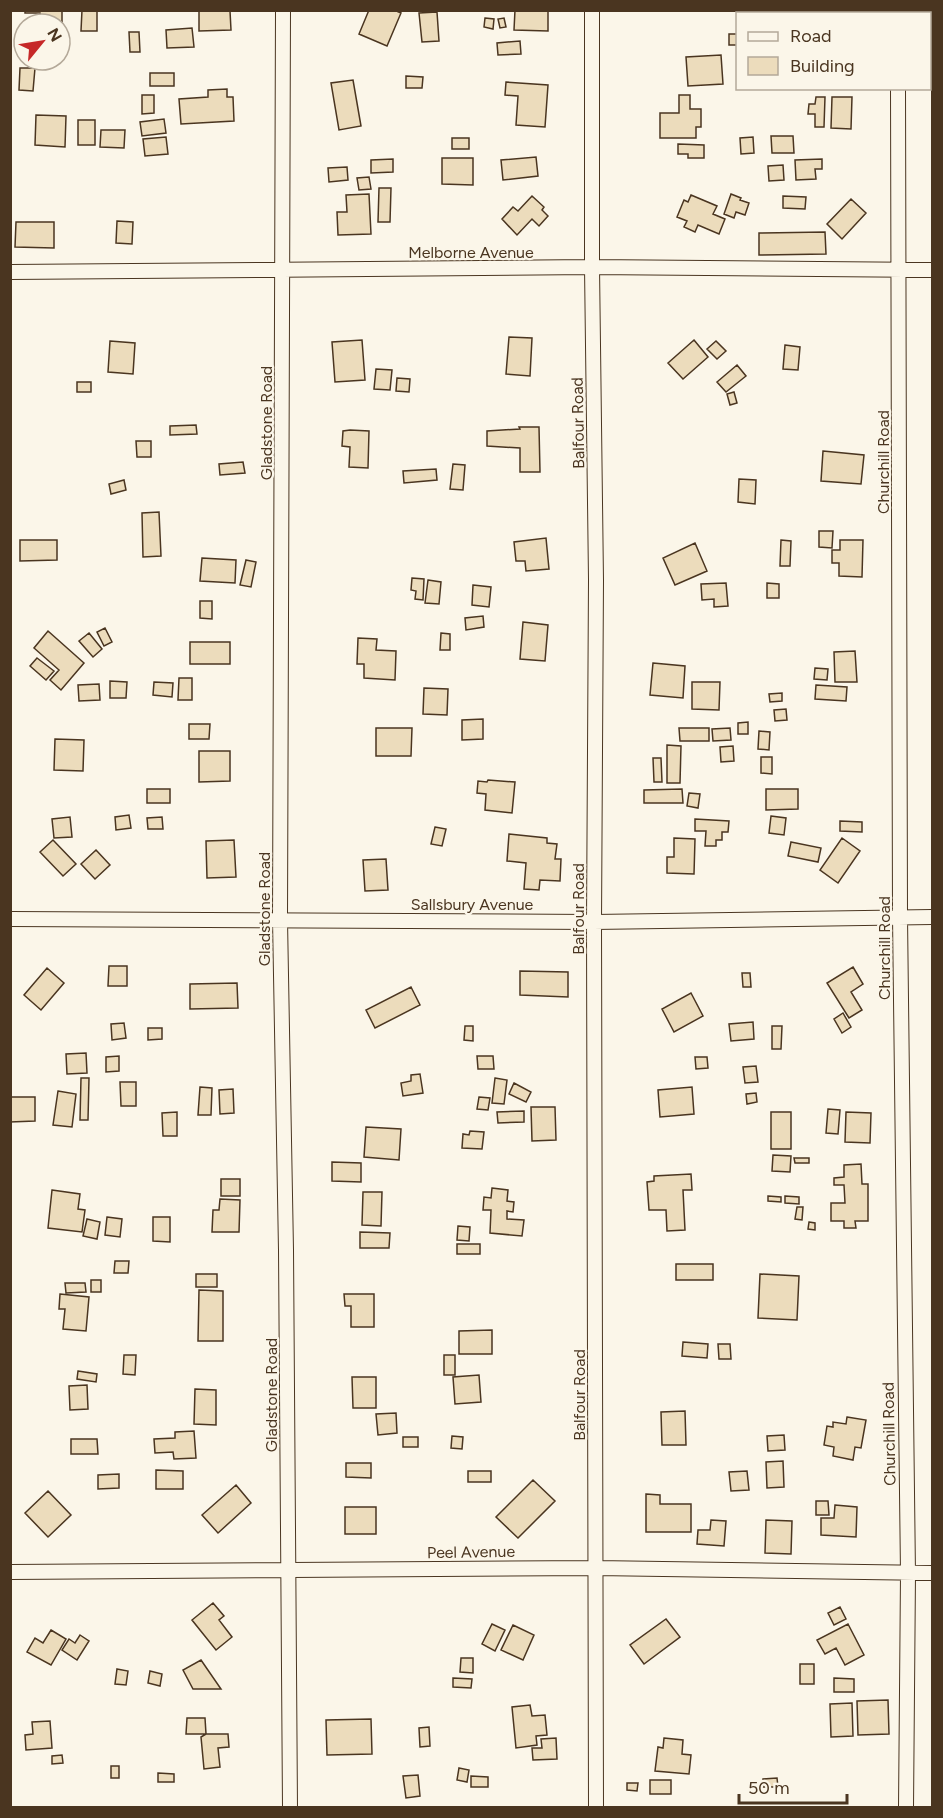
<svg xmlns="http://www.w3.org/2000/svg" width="943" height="1818" viewBox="0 0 943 1818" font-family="Figtree,sans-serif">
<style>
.building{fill:#ecdcbc;stroke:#4a3520;stroke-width:1.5}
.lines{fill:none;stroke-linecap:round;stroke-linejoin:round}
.minor-casing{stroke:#4a3520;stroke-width:16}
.minor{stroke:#fbf6e9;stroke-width:14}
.labels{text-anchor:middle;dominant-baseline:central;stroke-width:4.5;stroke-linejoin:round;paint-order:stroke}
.street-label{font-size:16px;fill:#4a3520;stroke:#fbf6e9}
</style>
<rect width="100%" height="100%" fill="#fbf6e9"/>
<path class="building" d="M25 10H62V35H60V24H41L40 13H25Z
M82 10H97V31H81Z
M199 10 230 11 231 30 199 31Z
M369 10H394L401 13 387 46 359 34Z
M515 10H548V31L514 30Z
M797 10H823V14H797Z
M437 12 439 41 422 42 419 13Z
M485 18 494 19 493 29 484 27Z
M504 18 506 27 500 28 498 19Z
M192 28 194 47 167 48 166 30Z
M129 32H139L140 52H130Z
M729 34H738V45H729Z
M520 41 521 54 498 55 497 43Z
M721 55 723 84 688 86 686 57Z
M20 68H35L33 91 19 90Z
M150 73H174V86H150Z
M406 76 423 77 422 88H406Z
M353 80 361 126 339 130 331 83Z
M506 82 548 85 545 127 516 125 518 96 505 95Z
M227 89V97H233L234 121 181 124 179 99 208 97V90Z
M142 95H154V113L142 114Z
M679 95H690V109H701V127H696V138H660V113H679Z
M816 97H825L824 127H815V114H808L809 104H815Z
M832 97H852L851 129 831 128Z
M36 115 66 116 65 147 35 145Z
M164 119 166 133 142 136 140 122Z
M78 120H95V145H78Z
M101 130H125L124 148 100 147Z
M771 136H793L794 153H772Z
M166 137 168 154 145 156 143 139Z
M753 137 754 153 741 154 740 138Z
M452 138H469V149H452Z
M678 144 704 145V158H688V154H678Z
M536 157 538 176 503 180 501 160Z
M442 158H473V185L442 184Z
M393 159V172L371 173V160Z
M822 159V169H815L816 179 796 180 795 160Z
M783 165 784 180 769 181 768 166Z
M347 167 348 180 329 182 328 168Z
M369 177 371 189 359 190 357 178Z
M379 188H391L390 222H378Z
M369 194 371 234 338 235 337 212H347L346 195Z
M731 194 741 198 740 200 749 203 745 215 736 212 734 218 724 214Z
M691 195 717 206 713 214 725 219 719 234 698 225 695 232 684 227 687 221 677 217 684 200 688 202Z
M532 196 544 207 542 210 548 216 539 226 532 219 517 235 502 219 513 207 518 211Z
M783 196 806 197 805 209 783 208Z
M851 199 866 213 842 239 827 224Z
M117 221 133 222 132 244 116 243Z
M16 222H54V248L15 247Z
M825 232 826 254 759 255V233Z
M509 337 532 338 530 376 506 374Z
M362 340 365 380 335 382 332 342Z
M694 340 708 357 683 379 668 363Z
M110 341 135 343 133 374 108 372Z
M716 341 726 351 717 359 707 349Z
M785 345 800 347 798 370 783 369Z
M737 365 746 376 726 392 717 382Z
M376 369 392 370 390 390 374 389Z
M397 378 410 379 409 392 396 391Z
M77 382H91V392H77Z
M734 392 737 403 730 405 727 394Z
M196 425 197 434 170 435V426Z
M519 427H539L540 472H520V448L487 446V431L520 429Z
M350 430 369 431 368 468 349 467 350 447 342 446 343 431Z
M136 441H151V457H137Z
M823 451 864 455 861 484 821 481Z
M243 462 245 473 220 475 219 464Z
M453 464 465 465 463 490 450 489Z
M436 469 437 480 404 483 403 471Z
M739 479 756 480 755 504 738 502Z
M124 480 126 490 111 494 109 484Z
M159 512 161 556 143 557 142 513Z
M819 531H833L832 548 819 547Z
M546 538 549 569 526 571 525 561H516L514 542Z
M20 540H57V560L20 561Z
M781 540 791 541 790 566H780Z
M840 540H863L862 577 839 576V563H832V550H840Z
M695 543 707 571 675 585 663 558Z
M202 558 236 560 235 583 200 581Z
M246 560 256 562 251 587 240 585Z
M412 578 424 579 423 600 415 599 416 591 411 590Z
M428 580 441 582 439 604 425 603Z
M726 583 728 606 714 607V599L702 600 701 584Z
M767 583 779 584V598H767Z
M473 585 491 587 489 607 472 605Z
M200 601H212V619L200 618Z
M483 616 484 627 466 630 465 618Z
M523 622 548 625 545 661 520 659Z
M105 628 112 642 104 646 97 632Z
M48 631 84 663 61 690 50 680 59 670 34 648Z
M89 633 102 649 93 657 79 641Z
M441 633 450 634V650H440Z
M358 638 377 639 376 650 396 651 395 680 364 678V664H357Z
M190 642H230V664H190Z
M855 651 857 682H835L834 652Z
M37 658 54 671 46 680 30 666Z
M653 663 685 666 683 698 650 695Z
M815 668 828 669 827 680 814 679Z
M179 678H192V700H178Z
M110 681 127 682 126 698H110Z
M154 682 173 683 172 697 153 695Z
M692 682H720L719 710 692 709Z
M99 684 100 700 79 701 78 685Z
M816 685 847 687 846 701 815 699Z
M424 688 448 689 447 715 423 714Z
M782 693V701L770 702 769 694Z
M786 709 787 720 775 721 774 710Z
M483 719V739L462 740V720Z
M748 722V734H738V723Z
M189 724H210L209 739H189Z
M376 728H412L411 756H376Z
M679 728H709V741H680Z
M730 728 731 740 713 741 712 729Z
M759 731 770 732 769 750 758 749Z
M55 739 84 740 83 771 54 770Z
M667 745 681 746 680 783H667Z
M733 746 734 761 721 762 720 747Z
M199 751H230V781L199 782Z
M761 757H772V774L761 773Z
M653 758H661L662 782H654Z
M488 780 515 782 512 813 485 810 486 794 477 793 478 781 487 782Z
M147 789H170V803H147Z
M682 789 683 803H644V790Z
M766 789H798V809L766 810Z
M689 793 700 794 698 808 687 806Z
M129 815 131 828 116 830 115 817Z
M771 816 786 818 784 835 769 833Z
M70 817 72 837 54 838 52 819Z
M162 817 163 829H148L147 818Z
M695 819 729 821 728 832H722V840H716V846H705L706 831H695Z
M840 821 862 822V832L840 831Z
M435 827 446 829 442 846 431 844Z
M509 834 547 838V843L557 844 555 859H561L560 881 540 880 539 890 524 889 526 863 507 861Z
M674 838 695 839 694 874 667 873V857H674Z
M842 838 860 851 838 883 820 870Z
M53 840 76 864 63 876 40 852Z
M234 840 236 877 207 878 206 841Z
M791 842 821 848 818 862 788 856Z
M96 850 110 865 95 879 81 864Z
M386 859 388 890 365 891 363 860Z
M109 966H127V986H108Z
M853 967 863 984 851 992 862 1010 849 1018 827 983Z
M47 968 64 983 41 1010 24 995Z
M520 971 568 972V997L520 995Z
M742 973H750L751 987H743Z
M237 983 238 1008 190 1009V984Z
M411 987 420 1005 375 1028 366 1010Z
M691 993 703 1016 674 1032 662 1009Z
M843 1013 851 1027 842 1033 834 1019Z
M753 1022 754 1039 731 1041 729 1024Z
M124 1023 126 1038 112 1040 111 1024Z
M465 1026H473V1041L464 1040Z
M772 1026H782L781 1049H772Z
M148 1028H162V1039L148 1040Z
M86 1053 87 1073 67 1074 66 1054Z
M119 1056V1071L106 1072V1057Z
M477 1056H493L494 1069H478Z
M695 1057H707L708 1068 696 1069Z
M756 1066 758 1082 745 1083 743 1067Z
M420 1074 423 1093 403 1096 401 1083 411 1081V1075Z
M81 1078H89L88 1120H80Z
M495 1078 507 1080 504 1104 492 1103Z
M120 1082H136V1106H121Z
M514 1083 531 1092 526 1102 509 1094Z
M200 1087 212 1088 211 1115H198Z
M692 1087 694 1114 660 1117 658 1090Z
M233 1089 234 1113 220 1114 219 1090Z
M58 1091 76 1094 72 1127 53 1125Z
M756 1093 757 1102 747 1104 746 1094Z
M10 1097H35V1121L10 1122Z
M479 1097 490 1098 488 1110 477 1109Z
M531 1107H555L556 1140 532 1141Z
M828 1109 840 1110 838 1134 826 1133Z
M524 1111V1122L498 1123 497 1112Z
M177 1112V1136H163L162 1113Z
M771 1112H791V1149H771Z
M846 1112 871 1113 870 1143 845 1142Z
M366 1127 401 1129 399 1160 364 1157Z
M470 1131 484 1132 482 1149 462 1148 463 1134 469 1135Z
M773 1155 791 1156 790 1172 772 1171Z
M794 1158H809V1163H795Z
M332 1162 361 1163V1182L332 1181Z
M861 1164 862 1184H868V1221H855L856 1228H844V1221H831V1203H845L844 1185H834V1178L844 1177V1165Z
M691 1174 692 1190H683L685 1230 667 1231 666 1210H649L647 1182 654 1181V1176Z
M221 1179H240V1196H221Z
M492 1188 508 1190 507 1201 514 1202 513 1212 507 1211V1219L524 1220 522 1236 490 1233 491 1210H483L484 1197 491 1198Z
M52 1190 80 1194 78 1209 85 1210 82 1232 48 1228Z
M363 1192H382L381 1226 362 1225Z
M768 1196 781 1197V1202L768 1201Z
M785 1196 799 1197V1204L785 1203Z
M220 1199 240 1200 239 1232H212L213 1210H219Z
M797 1207H803L802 1220 795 1219Z
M107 1217 122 1219 120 1237 105 1235Z
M153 1217H170V1242L153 1241Z
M87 1219 100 1222 97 1239 83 1236Z
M809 1222 815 1223V1230L808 1229Z
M458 1226 470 1227 469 1241 457 1240Z
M360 1232 390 1233 389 1248H360Z
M457 1244H480V1254H457Z
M115 1261H129L128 1273H114Z
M676 1264H713V1280H676Z
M196 1274H217V1287H196Z
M760 1274 799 1276 797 1320 758 1318Z
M91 1280H101V1292H91Z
M65 1283H85L86 1292 66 1293Z
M199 1290 223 1291V1341H198Z
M60 1294 89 1297 86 1331 63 1329 65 1309H59Z
M344 1294H374V1327H351V1306H345Z
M492 1330V1354H459V1331Z
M683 1342 708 1344 707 1358 682 1356Z
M718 1344H730L731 1359H719Z
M124 1355H136L135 1375 123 1374Z
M444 1355H455V1375H444Z
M78 1371 97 1374 96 1382 77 1379Z
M479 1375 481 1402 455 1404 453 1377Z
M352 1377H376V1408H353Z
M87 1385 88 1409 70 1410 69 1386Z
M195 1389 216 1390V1425L194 1424Z
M685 1411 686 1445H662L661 1412Z
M396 1413 397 1433 378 1435 376 1414Z
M847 1417 866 1420 861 1448 855 1447 853 1460 833 1456 834 1447 824 1445 827 1426 833 1427V1422L846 1424Z
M194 1431 196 1458 174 1459 173 1452 155 1453 154 1439 175 1438V1432Z
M784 1435 785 1450 768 1451 767 1436Z
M452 1436 463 1437 462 1449 451 1448Z
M403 1437H418V1447H403Z
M71 1439H97L98 1454H71Z
M783 1461 784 1487 767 1488 766 1462Z
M346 1463H371V1478L346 1477Z
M156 1470 183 1471V1489H156Z
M468 1471H491V1482H468Z
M747 1471 749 1490 731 1491 729 1472Z
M119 1474V1488L98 1489V1475Z
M533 1480 555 1501 518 1538 496 1517Z
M236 1485 251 1503 218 1533 202 1515Z
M48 1491 71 1515 48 1537 25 1513Z
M646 1494 660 1495V1504H691V1532H646Z
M816 1501H828L829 1515H816Z
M835 1505 857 1507 856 1537 821 1535V1518H834Z
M345 1507H376V1534H345Z
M711 1520 726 1521 724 1546 697 1544 698 1530H710Z
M766 1520 792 1521 791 1554 765 1553Z
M213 1603 224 1616 219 1620 232 1637 216 1650 192 1620Z
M840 1607 846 1619 834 1625 828 1613Z
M666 1619 680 1637 644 1664 630 1645Z
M492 1624 505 1630 495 1651 482 1644Z
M848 1624 864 1655 845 1665 836 1648 825 1654 817 1640Z
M513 1625 534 1635 523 1660 501 1650Z
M51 1630 66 1639 51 1665 27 1652 35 1638 43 1643Z
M80 1635 89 1641 77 1660 62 1650 69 1639 75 1643Z
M461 1658H473V1673L460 1672Z
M201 1660 221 1689H193L183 1670Z
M800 1664H814V1684H800Z
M117 1669 128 1671 126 1685 115 1684Z
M150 1671 162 1674 160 1686 148 1683Z
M453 1678 472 1679 471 1688 453 1687Z
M834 1678 854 1679V1692H834Z
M888 1700 889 1734 858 1735 857 1701Z
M852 1703 853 1736 831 1737 830 1704Z
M530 1705 532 1716 545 1715 547 1735 536 1736 537 1745 516 1748 512 1707Z
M187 1718H205L206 1734H186Z
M371 1719 372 1754 327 1755 326 1720Z
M50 1721 52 1748 26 1750 25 1735 33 1734 32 1722Z
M429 1727 430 1746 420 1747 419 1728Z
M206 1734H228L229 1747 218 1748 220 1767 204 1769 201 1737Z
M556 1738 557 1759 533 1760 532 1748H542L541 1739Z
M664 1738 683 1740 682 1754 691 1755 689 1774 655 1771 658 1747 663 1748Z
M62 1755 63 1763 52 1764V1756Z
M111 1766H119V1778H111Z
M459 1768 469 1770 467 1782 457 1780Z
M158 1773 174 1774V1782H158Z
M418 1775 420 1796 406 1798 403 1776Z
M471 1776 488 1777V1787H471Z
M777 1778 778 1787H763V1779Z
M650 1780H671V1794H650Z
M627 1783H638L637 1791 627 1790Z"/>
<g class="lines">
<g class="minor-casing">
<path id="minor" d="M283 10 280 920 286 1250 290 1808
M592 10V267L596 580 594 922 596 1808
M898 10V14
M898 88 900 917 908 1574 906 1808
M10 272 592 267 932 270
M10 919 594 922 932 917
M10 1572 596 1568 932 1573"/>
</g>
<use href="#minor" class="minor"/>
</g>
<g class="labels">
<g class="street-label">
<text x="471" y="252">Melborne Avenue</text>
<text transform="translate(266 423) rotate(-90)">Gladstone Road</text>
<text transform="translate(578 423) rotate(-91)">Balfour Road</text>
<text transform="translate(883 462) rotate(-90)">Churchill Road</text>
<text x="472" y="904">Sallsbury Avenue</text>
<text transform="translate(264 909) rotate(-90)">Gladstone Road</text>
<text transform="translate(578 909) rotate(-90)">Balfour Road</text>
<text transform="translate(884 948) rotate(-90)">Churchill Road</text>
<text transform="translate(271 1395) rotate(-90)">Gladstone Road</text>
<text transform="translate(579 1395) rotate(-90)">Balfour Road</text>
<text transform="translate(889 1434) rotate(-91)">Churchill Road</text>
<text transform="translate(471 1552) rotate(-1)">Peel Avenue</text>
</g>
</g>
<rect width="943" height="1818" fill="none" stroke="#4a3520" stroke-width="24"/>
<rect x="736" y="12" width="195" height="78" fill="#fbf6e9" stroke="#b4a999" stroke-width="1.5"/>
<rect x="748" y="32" width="30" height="9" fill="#fbf6e9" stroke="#b4a999" stroke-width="1.5"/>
<text x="790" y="42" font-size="18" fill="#4a3520">Road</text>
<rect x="748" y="57" width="30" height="18" fill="#ecdcbc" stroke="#b4a999" stroke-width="1.5"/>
<text x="790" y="72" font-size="18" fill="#4a3520">Building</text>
<g transform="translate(42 42) rotate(60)"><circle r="28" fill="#fbf6e9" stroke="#b4a999" stroke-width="1.5"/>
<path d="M0-4.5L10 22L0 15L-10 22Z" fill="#c62828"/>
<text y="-9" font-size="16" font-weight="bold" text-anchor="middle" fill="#4a3520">N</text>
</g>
<path d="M739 1794v9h108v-9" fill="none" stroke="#4a3520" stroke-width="3"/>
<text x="748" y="1794" font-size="18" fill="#4a3520" stroke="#fbf6e9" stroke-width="4.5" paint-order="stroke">50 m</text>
</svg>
